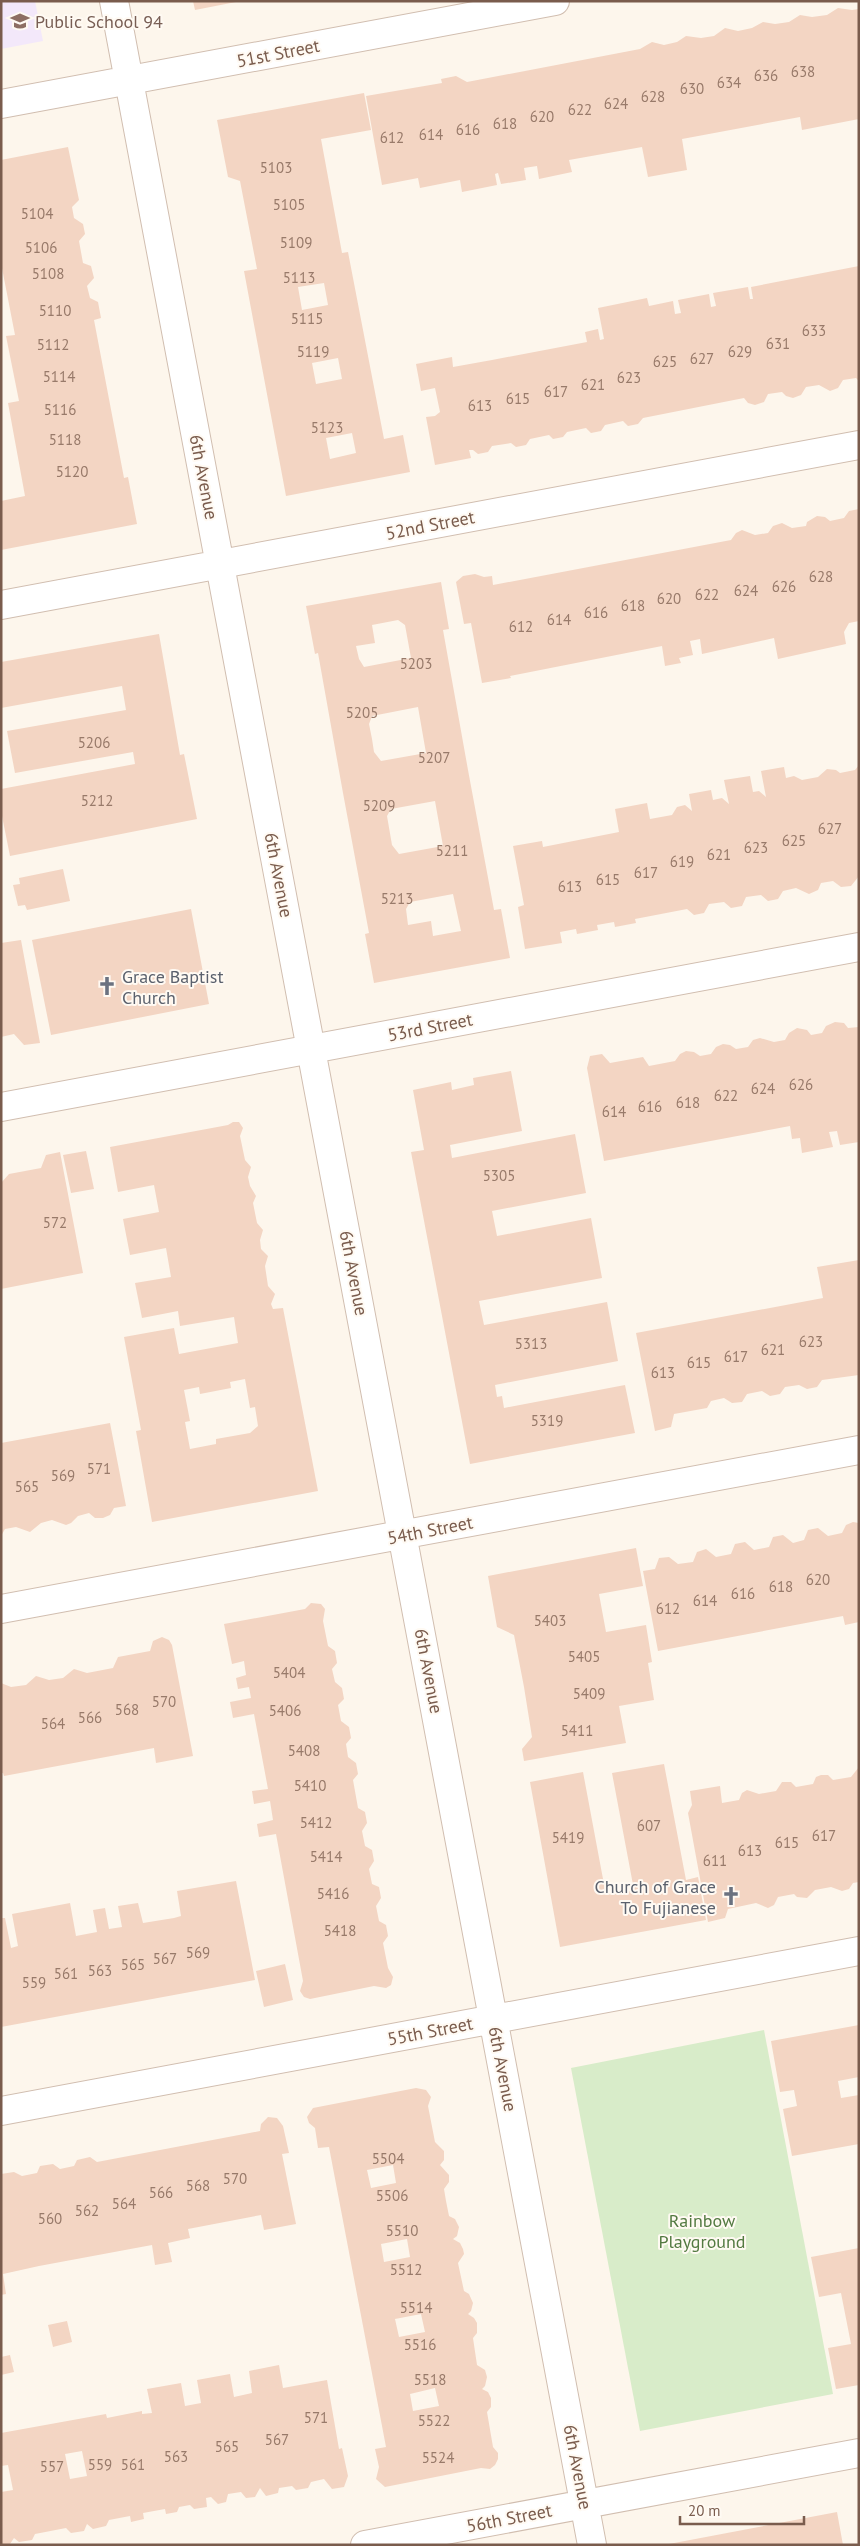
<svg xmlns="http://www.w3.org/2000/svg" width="860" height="2546" viewBox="0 0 860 2546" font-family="'PT Sans',sans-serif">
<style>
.education{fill:#f3e8fa}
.green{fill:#d8ecc9}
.building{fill:#f3d5c3;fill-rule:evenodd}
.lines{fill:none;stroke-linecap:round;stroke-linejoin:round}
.street-casing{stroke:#d1beb0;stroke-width:30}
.street{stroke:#fff;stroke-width:28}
.labels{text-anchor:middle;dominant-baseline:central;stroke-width:4;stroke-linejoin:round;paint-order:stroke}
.number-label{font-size:15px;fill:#987a6a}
.education-label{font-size:18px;fill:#785e54;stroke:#fffaf3;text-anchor:start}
.street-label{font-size:18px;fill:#7a5c4d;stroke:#fffaf3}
.worship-label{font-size:18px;fill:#5b616d;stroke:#fffaf3;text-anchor:start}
.park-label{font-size:18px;fill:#537a41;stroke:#fffaf3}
</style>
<rect width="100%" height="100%" fill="#fdf6ec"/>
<path class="education" d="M1 1H35L43 41 1 49Z"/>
<path class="green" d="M764 2030 833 2394 640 2431 571 2068Z"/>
<path class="building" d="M193 1H236V2L195 10Z
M838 8 852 10 859 9V119L802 130 800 117 682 139 687 170 648 177 642 147 569 160 572 172 539 179 537 166 524 168 526 180 501 184 498 173 495 174 497 185 462 192 460 180 420 188 418 178 382 185 366 96 442 83 441 79 456 76 467 82 640 49 652 42 664 45 677 42 686 36 701 38 714 36 725 28 738 31 752 28 763 22 775 24 789 22 800 15 812 17 827 15Z
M364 93 371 130 321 139 342 253 348 252 384 439 403 435 410 472 286 496 244 271 257 269 240 181 228 177 217 120ZM324 283 328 305 302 310 298 287ZM338 358 342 379 316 384 312 363ZM352 433 356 453 330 459 326 438Z
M68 147 79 200 72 207 74 218 83 224 85 234 79 241 83 263 91 266 94 278 87 286 90 298 98 302 101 318 94 320 124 478 128 477 137 524 1 550V501L25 496 8 403 19 401 6 336 15 335 1 263V160Z
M859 266V381L856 378 843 380 838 388 830 391 819 385 806 387 801 395 793 398 786 396 782 392 768 394 764 402 755 405 748 403 744 398 643 418 638 424 628 426 623 421 605 425 601 431 591 433 586 428 567 432 563 437 553 439 549 435 530 439 526 445 516 447 511 443 492 446 488 452 478 454 473 450H469L471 458 435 465 426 417 435 416 440 412 435 388 421 391 416 364 452 357 453 367 492 360 587 342 585 332 598 329 600 340 604 339 598 308 647 298 649 306 673 301 675 314 681 313 678 300 709 294 711 307 716 306 713 293 748 287 750 299H753L751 287Z
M859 509V621L849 623 844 632 846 644 778 659 774 638 702 654 700 639 690 641 693 655 679 658 681 663 665 666 662 646 510 676 511 678 482 683 471 623 464 624 456 582 463 576 475 574 484 577 492 576 493 585 731 540 736 533 742 530 755 535 768 533 773 526 782 523 792 528 806 526 807 522 817 516 825 517 830 521 844 518 849 511Z
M441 582 449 629 443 630 468 770 494 910 501 909 510 958 374 983 365 934 369 933 343 793 318 653 315 654 306 606ZM398 620 405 625 411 658 364 667 359 659 356 646 375 643 372 625ZM418 707 426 753 381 761 374 752 372 739 369 724 372 716ZM435 801 443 846 399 854 392 845 387 816 391 809ZM453 894 461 931 433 936 431 921 408 925 406 909 410 902Z
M159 634 180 755 184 754 197 819 10 856 1 811V789L135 764 133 752 15 773 7 731 126 710 122 686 1 708V662Z
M859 765V876L851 886 841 887 833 881 821 883 818 890 809 894 796 888 783 891 778 899 768 901 761 895 746 897 742 906 731 908 724 902 709 904 704 913 694 915 687 909 635 919 636 923 615 927 614 922 597 925 598 930 577 934 576 929 560 932 562 943 525 949 518 907 524 905 513 846 542 841 543 847 619 832 615 809 647 803 650 819 672 815 677 807 685 805 692 811 689 794 711 790 713 800 722 798 729 804 724 780 750 776 753 792 759 791 766 797 761 771 784 767 786 778 794 776 802 780 818 777 827 769 836 770 840 773 855 770Z
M63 869 70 901 27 910 25 905 18 906 13 885 20 884 19 878Z
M191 909 209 1004 51 1035 32 940Z
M21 940 40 1043 24 1045 14 1034 1 1037V943Z
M835 1022 844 1023 848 1028 859 1027V1142L840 1145 837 1131 829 1132 833 1147 802 1153 800 1138 792 1139 790 1126 604 1161 587 1068 590 1056 602 1054 610 1063 643 1057 649 1066 675 1061 680 1054 686 1051 694 1052 700 1056 711 1054 716 1047 723 1044 730 1045 736 1049 748 1047 753 1040 760 1038 774 1042 785 1040 789 1033 797 1028 807 1030 811 1035 822 1033 826 1026Z
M511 1071 522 1131 450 1145 452 1158 575 1134 586 1193 492 1211 497 1236 591 1218 602 1278 479 1301 484 1325 607 1302 618 1361 495 1385 497 1397 502 1396 504 1408 625 1385 635 1433 470 1464 411 1152 424 1150 413 1090 451 1082 452 1090 474 1085 473 1078Z
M233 1122H239L243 1128 240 1136 245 1160 251 1167 248 1177 250 1186 256 1196 253 1203 257 1223 263 1230 260 1240 261 1249 268 1256 265 1266 268 1286 275 1294 271 1304 273 1309 283 1308 318 1491 152 1522 136 1431 141 1430 124 1337 174 1328 179 1354 238 1343 234 1317 180 1326 178 1311 142 1318 135 1283 171 1277 166 1248 130 1255 123 1219 159 1212 154 1185 118 1192 110 1147 228 1125ZM245 1379 250 1408 255 1407 258 1426 250 1433 216 1439V1444L190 1449 185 1422 190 1421 184 1390 199 1387 200 1394 231 1388 230 1382Z
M86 1151 94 1189 71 1193 63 1155Z
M60 1152 83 1273 1 1289V1183L9 1174 41 1168 46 1155Z
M859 1260V1375L822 1380 817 1387 807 1389 799 1385 785 1387 780 1394 770 1396 762 1391 747 1394 742 1402 732 1403 724 1398 711 1401 707 1408 674 1414 671 1427 655 1431 636 1333 823 1298 817 1267Z
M110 1423 126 1506 114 1508 110 1515 103 1518H95L89 1513 78 1516 71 1523 66 1525 52 1520 41 1523 30 1532 16 1527 5 1529 1 1536V1443Z
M853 1522 859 1523V1622L845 1625 843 1616 658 1651 643 1571 655 1569 659 1558 669 1557 678 1564 693 1562 697 1552 706 1549 716 1557 731 1554 735 1544 745 1542 754 1550 769 1547 773 1537 783 1535 793 1543 804 1540 808 1530 818 1528 828 1536 842 1533 846 1525Z
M636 1548 643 1586 599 1594 606 1632 646 1625 652 1662 648 1663 654 1700 619 1706 626 1743 524 1761 522 1749 532 1737 524 1687 514 1635 497 1627 488 1576Z
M311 1603 321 1604 325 1609 323 1621 328 1646 335 1651 337 1663 332 1669 335 1682 342 1688 344 1699 338 1705 341 1721 349 1727 351 1738 346 1744 348 1757 356 1763 358 1774 353 1780 358 1808 365 1812 367 1823 362 1831 365 1846 372 1850 374 1861 369 1869 372 1884 379 1887 381 1898 376 1906 379 1921 386 1925 388 1936 383 1943 388 1968 393 1977 391 1985 386 1988 374 1986 310 1999 304 1997 300 1991 303 1981 276 1834 259 1837 257 1824 273 1820 270 1801 254 1804 252 1791 268 1789 254 1714 233 1718 230 1702 251 1698 249 1687 238 1689 236 1678 246 1675 244 1661 232 1664 224 1624 305 1609Z
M162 1637 169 1640 172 1645 193 1756 156 1763 154 1748 4 1776 3 1773H1V1683L11 1687 26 1685 36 1676 49 1680 63 1678 74 1669 87 1673 113 1668 118 1657 150 1651 153 1641Z
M664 1764 686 1880 698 1877 706 1920 560 1947 530 1782 583 1772 606 1895 634 1890 612 1773Z
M859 1767V1882L853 1883 849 1889 842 1891 831 1887 815 1890 807 1898 797 1897 794 1894 778 1897 774 1905 768 1908 756 1903 728 1909 725 1918 708 1922 688 1813 692 1805 690 1791 720 1786 722 1803 739 1800 742 1793 747 1790 759 1794 776 1791 782 1782H791L796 1787 813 1784 816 1777 821 1775H828L833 1780 851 1777Z
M236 1881 255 1980 1 2027V1918H5L11 1948 18 1946 12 1914 70 1903 76 1936 97 1932 93 1910 105 1908 109 1929 122 1927 118 1906 138 1903 143 1923 174 1918 181 1916 177 1891Z
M285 1964 293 2000 264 2007 256 1971Z
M859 2025V2077L838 2081 841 2098 859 2095V2144L792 2156 783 2109 797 2106 794 2090 780 2092 771 2041Z
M416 2088 426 2090 431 2097 428 2106 435 2142 444 2151V2160L440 2165 449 2175V2182L444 2189 446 2201 449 2216 455 2219 459 2227 457 2236 453 2239 460 2243 463 2249 464 2254 458 2263 464 2291 469 2294 473 2303 471 2311 468 2314 474 2318 477 2323V2333L473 2338 477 2365 485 2370 487 2377 485 2386 482 2389 488 2392 491 2398V2407L487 2412 493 2447 498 2453V2459L495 2465 490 2469 481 2468 385 2487 376 2479 379 2467 375 2449 386 2447 329 2147 318 2148 315 2128 309 2123 307 2117 313 2108ZM393 2165 396 2183 371 2188 367 2170ZM407 2239 410 2257 384 2262 381 2244ZM421 2314 425 2332 399 2337 395 2319ZM435 2388 439 2406 413 2411 410 2394Z
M268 2117 277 2118 283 2126 289 2153 282 2154 296 2224 264 2230 261 2215 188 2229 190 2238 168 2243 172 2262 155 2265 152 2245 39 2266 3 2274 6 2294 1 2295V2174L14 2172 22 2176 37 2173 40 2166 53 2164 60 2169 74 2166 77 2160 90 2157 97 2162 260 2131 261 2124Z
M859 2248V2385L836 2389 828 2348 851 2344 841 2293 819 2297 811 2257Z
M67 2321 72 2342 53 2347 48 2325Z
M10 2355 14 2372 1 2375V2357Z
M279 2365 283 2388 327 2380 339 2449 342 2448 348 2476 344 2487 332 2489 324 2479 311 2482 308 2488 296 2490 292 2486 279 2488 278 2493 266 2496 260 2488 255 2497 246 2498 241 2492 228 2494 226 2502 218 2504 211 2497 206 2498 207 2507 194 2509 190 2505 179 2507 177 2512 166 2514 165 2509 143 2513 144 2519 131 2522 130 2516 109 2520 106 2526 93 2529 87 2524 84 2531 71 2533 66 2528 35 2534 32 2540 19 2542 14 2538 10 2544 1 2545V2492L13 2490 8 2465 1 2466V2433L106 2414 107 2418 142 2411V2414L152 2413 147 2389 181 2383 185 2406 201 2403 197 2380 230 2374 234 2397 252 2393 249 2371ZM82 2451 87 2476 70 2479 65 2454Z
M837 2512 843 2545H669V2544Z"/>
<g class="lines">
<g class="street-casing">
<path id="street" d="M114 1 592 2545
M1 104 555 1
M1 605 859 445
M1 1107 859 947
M1 1609 859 1450
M1 2111 859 1951
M365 2545 859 2453"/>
</g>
<use href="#street" class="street"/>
</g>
<defs>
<g id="school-bare" transform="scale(1.5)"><path d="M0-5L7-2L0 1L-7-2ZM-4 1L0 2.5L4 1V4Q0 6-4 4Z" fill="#8d6e63" stroke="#fffaf3" stroke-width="2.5" paint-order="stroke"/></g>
<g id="church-bare" transform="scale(1.5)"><path d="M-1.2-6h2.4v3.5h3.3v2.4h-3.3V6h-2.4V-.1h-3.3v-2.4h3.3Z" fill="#6b7280" stroke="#fffaf3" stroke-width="2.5" paint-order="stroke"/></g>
</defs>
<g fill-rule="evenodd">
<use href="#school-bare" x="20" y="21"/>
<use href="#church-bare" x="107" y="986"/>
<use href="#church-bare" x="731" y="1896"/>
</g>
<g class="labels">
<g class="number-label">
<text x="803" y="71">638</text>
<text x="766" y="75">636</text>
<text x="729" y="82">634</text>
<text x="692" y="88">630</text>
<text x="653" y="96">628</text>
<text x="616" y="103">624</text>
<text x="580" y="109">622</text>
<text x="542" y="116">620</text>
<text x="505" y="123">618</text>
<text x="468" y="129">616</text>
<text x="431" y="134">614</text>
<text x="392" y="137">612</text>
<text x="276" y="167">5103</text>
<text x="289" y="204">5105</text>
<text x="37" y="213">5104</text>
<text x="296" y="242">5109</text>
<text x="41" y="247">5106</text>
<text x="48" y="273">5108</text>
<text x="299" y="277">5113</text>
<text x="55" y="310">5110</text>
<text x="307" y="318">5115</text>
<text x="814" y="330">633</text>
<text x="778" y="343">631</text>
<text x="53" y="344">5112</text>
<text x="313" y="351">5119</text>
<text x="740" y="351">629</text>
<text x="702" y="358">627</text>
<text x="665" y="361">625</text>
<text x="59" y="376">5114</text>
<text x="629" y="377">623</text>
<text x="593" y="384">621</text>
<text x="556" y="391">617</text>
<text x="518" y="398">615</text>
<text x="480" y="405">613</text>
<text x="60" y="409">5116</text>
<text x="327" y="427">5123</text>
<text x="65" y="439">5118</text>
<text x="72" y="471">5120</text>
<text x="821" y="576">628</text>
<text x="784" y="586">626</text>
<text x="746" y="590">624</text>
<text x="707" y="594">622</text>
<text x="669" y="598">620</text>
<text x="633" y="605">618</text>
<text x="596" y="612">616</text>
<text x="559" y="619">614</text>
<text x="521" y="626">612</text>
<text x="416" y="663">5203</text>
<text x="362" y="712">5205</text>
<text x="94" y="742">5206</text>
<text x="434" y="757">5207</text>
<text x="97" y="800">5212</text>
<text x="379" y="805">5209</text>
<text x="830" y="828">627</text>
<text x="794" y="840">625</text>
<text x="756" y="847">623</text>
<text x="452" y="850">5211</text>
<text x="719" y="854">621</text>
<text x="682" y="861">619</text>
<text x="646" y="872">617</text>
<text x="608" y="879">615</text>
<text x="570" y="886">613</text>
<text x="397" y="898">5213</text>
<text x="801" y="1084">626</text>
<text x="763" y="1088">624</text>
<text x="726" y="1095">622</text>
<text x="688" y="1102">618</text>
<text x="650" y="1106">616</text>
<text x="614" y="1111">614</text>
<text x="499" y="1175">5305</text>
<text x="55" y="1222">572</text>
<text x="811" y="1341">623</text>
<text x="531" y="1343">5313</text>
<text x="773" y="1349">621</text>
<text x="736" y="1356">617</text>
<text x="699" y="1362">615</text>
<text x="663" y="1372">613</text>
<text x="547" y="1420">5319</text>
<text x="99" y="1468">571</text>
<text x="63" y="1475">569</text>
<text x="27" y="1486">565</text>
<text x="818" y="1579">620</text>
<text x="781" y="1586">618</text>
<text x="743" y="1593">616</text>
<text x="705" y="1600">614</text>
<text x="668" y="1608">612</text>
<text x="550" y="1620">5403</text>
<text x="584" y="1656">5405</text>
<text x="289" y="1672">5404</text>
<text x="589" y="1693">5409</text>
<text x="164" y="1701">570</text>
<text x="127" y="1709">568</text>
<text x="285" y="1710">5406</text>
<text x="90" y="1717">566</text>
<text x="53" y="1723">564</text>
<text x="577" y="1730">5411</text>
<text x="304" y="1750">5408</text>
<text x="310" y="1785">5410</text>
<text x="316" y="1822">5412</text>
<text x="649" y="1825">607</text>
<text x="824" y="1835">617</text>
<text x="568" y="1837">5419</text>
<text x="787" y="1842">615</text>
<text x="750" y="1850">613</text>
<text x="326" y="1856">5414</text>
<text x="715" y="1860">611</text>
<text x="333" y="1893">5416</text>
<text x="340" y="1930">5418</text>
<text x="198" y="1952">569</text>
<text x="165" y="1958">567</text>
<text x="133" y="1964">565</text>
<text x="100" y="1970">563</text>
<text x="66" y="1973">561</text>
<text x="34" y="1982">559</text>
<text x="388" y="2158">5504</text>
<text x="235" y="2178">570</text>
<text x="198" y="2185">568</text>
<text x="161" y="2192">566</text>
<text x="392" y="2195">5506</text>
<text x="124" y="2203">564</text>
<text x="87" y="2210">562</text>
<text x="50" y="2218">560</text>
<text x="402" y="2230">5510</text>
<text x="406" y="2269">5512</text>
<text x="416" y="2307">5514</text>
<text x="420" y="2344">5516</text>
<text x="430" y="2379">5518</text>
<text x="316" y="2417">571</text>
<text x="434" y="2420">5522</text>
<text x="277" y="2439">567</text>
<text x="227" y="2446">565</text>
<text x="176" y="2456">563</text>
<text x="438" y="2457">5524</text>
<text x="100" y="2464">559</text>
<text x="133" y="2464">561</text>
<text x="52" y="2466">557</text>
</g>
<g class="education-label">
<text x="35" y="21">Public School 94</text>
</g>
<g class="street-label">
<text transform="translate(278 53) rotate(-11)">51st Street</text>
<text transform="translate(204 477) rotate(79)">6th Avenue</text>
<text transform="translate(430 525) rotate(-11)">52nd Street</text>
<text transform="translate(279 875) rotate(79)">6th Avenue</text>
<text transform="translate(430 1027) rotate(-11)">53rd Street</text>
<text transform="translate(354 1273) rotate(79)">6th Avenue</text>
<text transform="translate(430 1530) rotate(-11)">54th Street</text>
<text transform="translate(429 1671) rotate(79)">6th Avenue</text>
<text transform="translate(430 2031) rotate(-11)">55th Street</text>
<text transform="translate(503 2069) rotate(79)">6th Avenue</text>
<text transform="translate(578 2467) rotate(79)">6th Avenue</text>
<text transform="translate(509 2518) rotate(-11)">56th Street</text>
</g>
<g class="worship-label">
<text x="122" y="976">Grace Baptist<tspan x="122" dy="21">Church</tspan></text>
<text x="716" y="1886" text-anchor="end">Church of Grace<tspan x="716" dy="21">To Fujianese</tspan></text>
</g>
<g class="park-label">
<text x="702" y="2220">Rainbow<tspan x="702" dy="21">Playground</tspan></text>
</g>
</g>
<rect width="860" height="2546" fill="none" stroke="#7a5c4d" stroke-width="5"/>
<path d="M680 2516v8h124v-8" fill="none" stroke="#7a5c4d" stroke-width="2.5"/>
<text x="688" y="2516" font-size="15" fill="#7a5c4d" stroke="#fffaf3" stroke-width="4" paint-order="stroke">20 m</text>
</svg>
